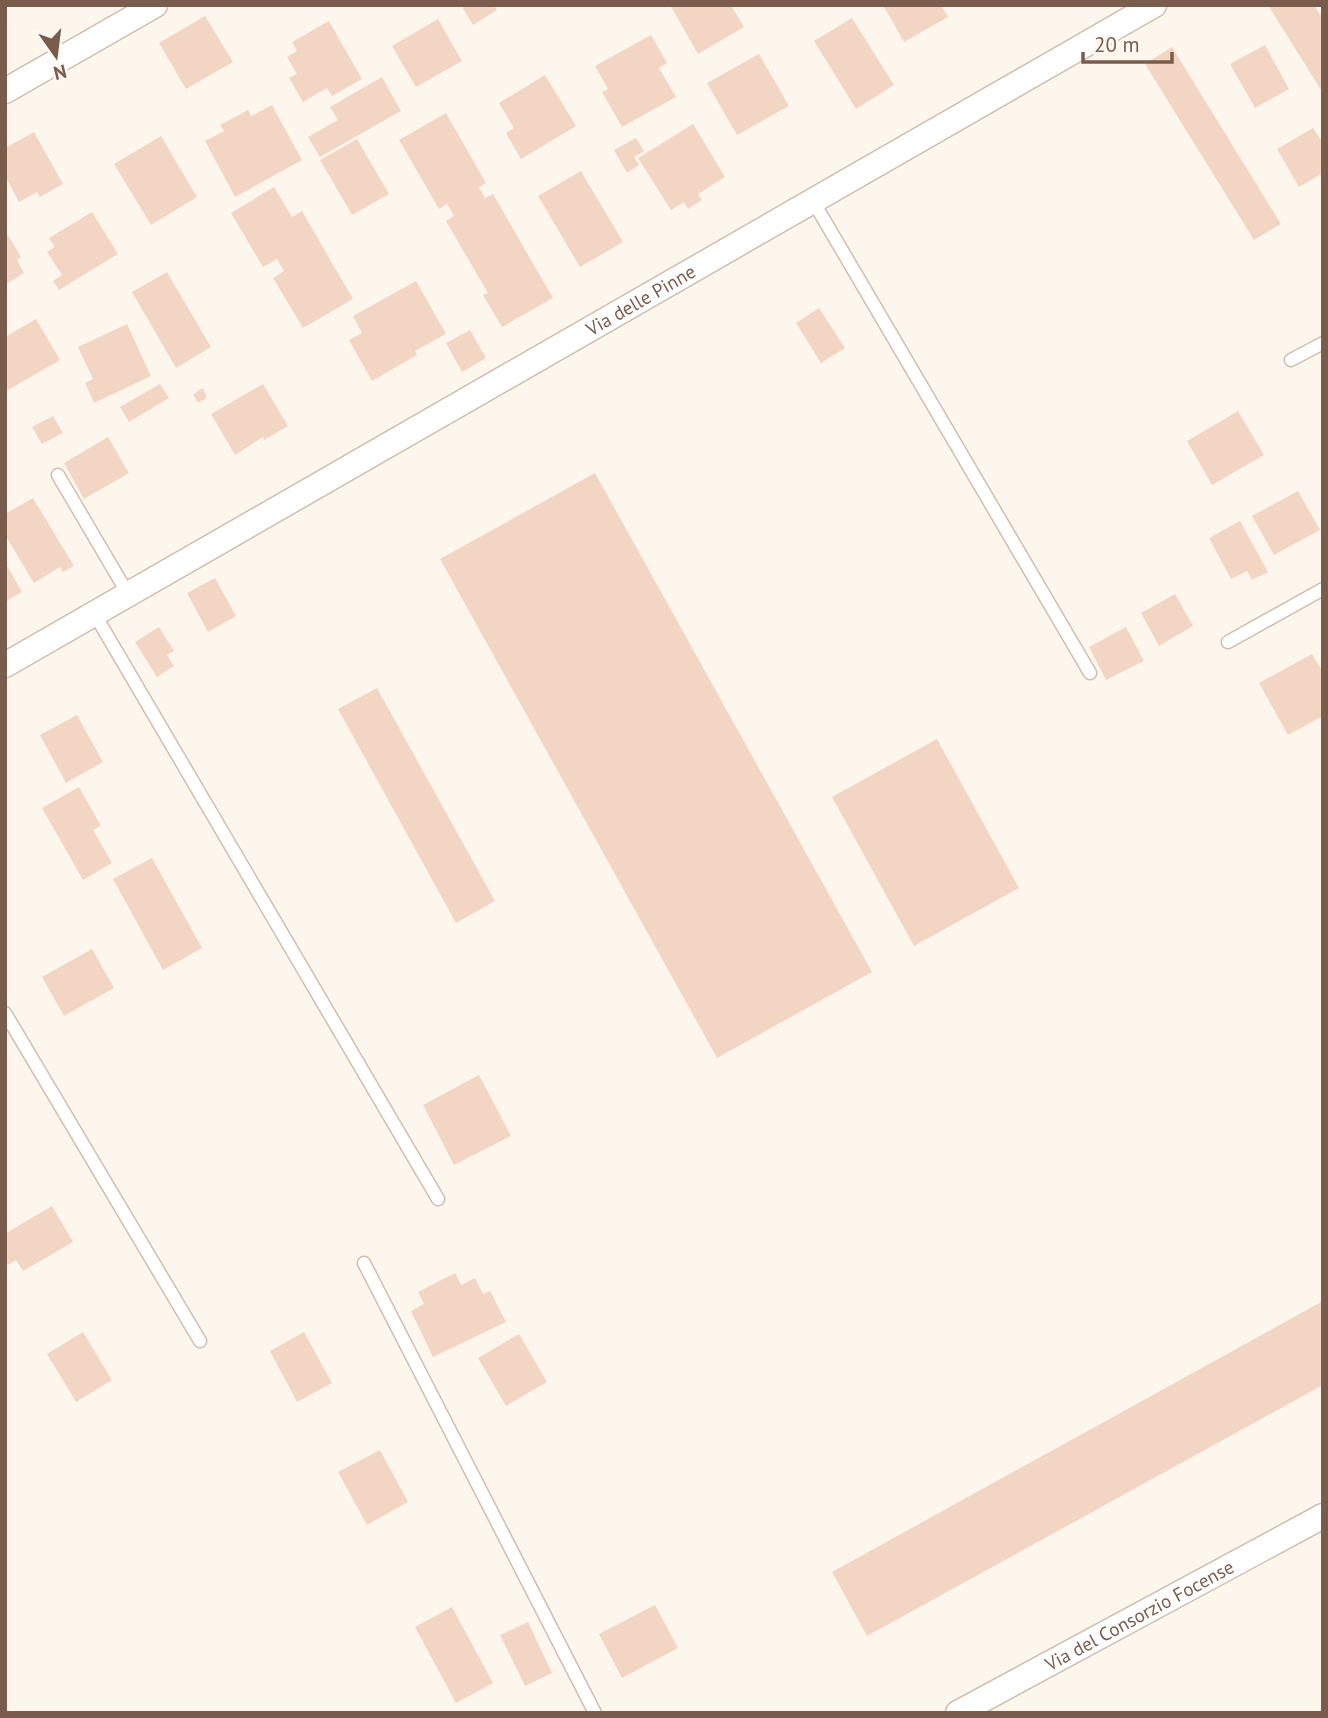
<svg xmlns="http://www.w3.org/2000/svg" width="1328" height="1718" viewBox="0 0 1328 1718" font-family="'PT Sans',sans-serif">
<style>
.building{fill:#f3d5c3}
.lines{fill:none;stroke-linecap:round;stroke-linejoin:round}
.service-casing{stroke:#d1beb0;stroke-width:15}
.minor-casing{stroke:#d1beb0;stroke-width:27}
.service{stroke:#fff;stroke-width:12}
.minor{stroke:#fff;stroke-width:24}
.labels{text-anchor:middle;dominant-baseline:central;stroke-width:7;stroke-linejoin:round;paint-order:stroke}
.street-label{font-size:19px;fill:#7a5c4d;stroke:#fffaf3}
</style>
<rect width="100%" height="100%" fill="#fdf6ec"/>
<path class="building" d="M461 5H494L497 10 473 25Z
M670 5H731L744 27 698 54Z
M883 5H941L948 17 904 42Z
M1268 5H1314L1323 19V93Z
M205 16 233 62 186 89 159 43Z
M852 18 894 85 856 109 814 41Z
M438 19 462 61 416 87 392 46Z
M329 21 362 79 332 96 327 88 303 102 289 78 297 74 287 57 297 51 292 42Z
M651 35 667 63 659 68 676 97 622 127 602 92 608 89 595 66Z
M1265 45 1289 89 1255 108 1230 64Z
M1172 47 1281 224 1254 240 1145 64Z
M759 54 789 106 737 135 707 83Z
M545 75 576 126 521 159 506 133 514 128 499 103Z
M382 77 401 111 320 157 308 137 338 120 330 107Z
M272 105 302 160 235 197 205 141 224 131 220 125 248 110 251 116Z
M446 113 486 183 479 187 485 198 493 194 553 298 502 327 483 295 488 293 446 221 454 216 447 204 439 209 399 140Z
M693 124 725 177 698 194 702 200 688 209 684 202 671 210 638 158Z
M1313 128 1323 143V173L1299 187 1277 149Z
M34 132 63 184 40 197 37 192 19 202 5 176V148Z
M161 136 197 197 151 225 114 164Z
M636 138 644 151 634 157 639 165 627 173 614 150Z
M357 139 389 194 352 215 320 160Z
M581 171 623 242 580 267 538 196Z
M274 187 292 217 302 211 353 299 303 328 273 278 284 271 277 259 263 267 231 213Z
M92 212 118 254 59 290 53 281 62 275 47 252 55 247 49 238Z
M8 235 21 257 17 260 24 273 5 285V237Z
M167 272 211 347 176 368 132 292Z
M416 281 446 334 415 351 417 355 372 381 349 340 362 333 353 316Z
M819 308 845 348 821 363 796 323Z
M36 319 60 360 8 390 5 385V337Z
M127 324 151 376 94 403 85 383 93 379 78 347Z
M470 330 486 358 462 372 446 343Z
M160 384 169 398 129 422 120 407Z
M263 384 288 426 264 440 263 437 235 455 211 414Z
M203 388 207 398 198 403 193 394Z
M1238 411 1264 455 1212 485 1187 441Z
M53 416 63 433 42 444 32 427Z
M108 437 129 473 84 499 64 463Z
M595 473 872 972 717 1058 440 559Z
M1298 491 1320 530 1274 555 1252 516Z
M33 498 74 566 63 572 60 567 34 583 5 535V514Z
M1240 521 1268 572 1252 580 1247 571 1231 579 1209 538Z
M5 562 22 592 5 602Z
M215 578 236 616 208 632 187 593Z
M1175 594 1193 626 1159 646 1141 613Z
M159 627 174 651 167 655 174 666 157 677 135 642Z
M1126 627 1144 661 1106 680 1089 647Z
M1312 654 1323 672V716L1288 735 1259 683Z
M377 688 495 901 456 923 338 709Z
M77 715 103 762 66 783 40 735Z
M937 739 1019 888 914 946 832 797Z
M79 787 101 826 93 830 112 863 83 880 42 808Z
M152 858 202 948 163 970 113 879Z
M92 949 114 988 64 1016 42 977Z
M479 1075 511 1136 454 1165 423 1105Z
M52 1206 73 1242 23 1271 16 1260 5 1267V1228L8 1232Z
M455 1273 461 1285 475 1278 483 1294 490 1291 506 1322 433 1357 411 1311 424 1304 418 1292Z
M1323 1301V1385L867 1636 832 1572Z
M83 1332 112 1380 76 1402 47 1354Z
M304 1332 332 1383 297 1402 270 1351Z
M519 1334 547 1382 506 1406 478 1358Z
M380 1450 408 1502 367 1525 338 1472Z
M655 1605 678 1648 622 1678 599 1634Z
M452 1607 493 1683 456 1703 415 1627Z
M528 1622 552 1673 525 1686 500 1635Z"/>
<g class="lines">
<g class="service-casing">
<path id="service" d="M813 201 1090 673
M1291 360 1323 343
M58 475 128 594
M94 613 438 1199
M1228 642 1323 589
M5 1013 200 1341
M364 1263 595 1713"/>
</g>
<g class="minor-casing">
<g id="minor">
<path d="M5 91 155 5"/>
<path id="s1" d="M5 665 1154 5"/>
<path id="s2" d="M958 1713 1323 1516"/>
</g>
</g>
<use href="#service" class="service"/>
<use href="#minor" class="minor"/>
</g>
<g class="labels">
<g class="street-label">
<text stroke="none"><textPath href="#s1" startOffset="733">Via delle Pinne</textPath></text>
<text stroke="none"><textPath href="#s2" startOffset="206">Via del Consorzio Focense</textPath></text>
</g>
</g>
<rect width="1328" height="1718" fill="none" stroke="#7a5c4d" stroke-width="14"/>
<g transform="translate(56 56) rotate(166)" stroke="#fffaf3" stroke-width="5" paint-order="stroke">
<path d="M0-5L12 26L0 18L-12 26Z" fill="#7a5c4d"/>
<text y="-10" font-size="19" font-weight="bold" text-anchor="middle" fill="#7a5c4d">N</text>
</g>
<path d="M1083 52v10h89v-10" fill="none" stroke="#7a5c4d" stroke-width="3.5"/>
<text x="1094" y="52" font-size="21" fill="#7a5c4d" stroke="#fffaf3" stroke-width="5" paint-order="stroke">20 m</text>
</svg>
